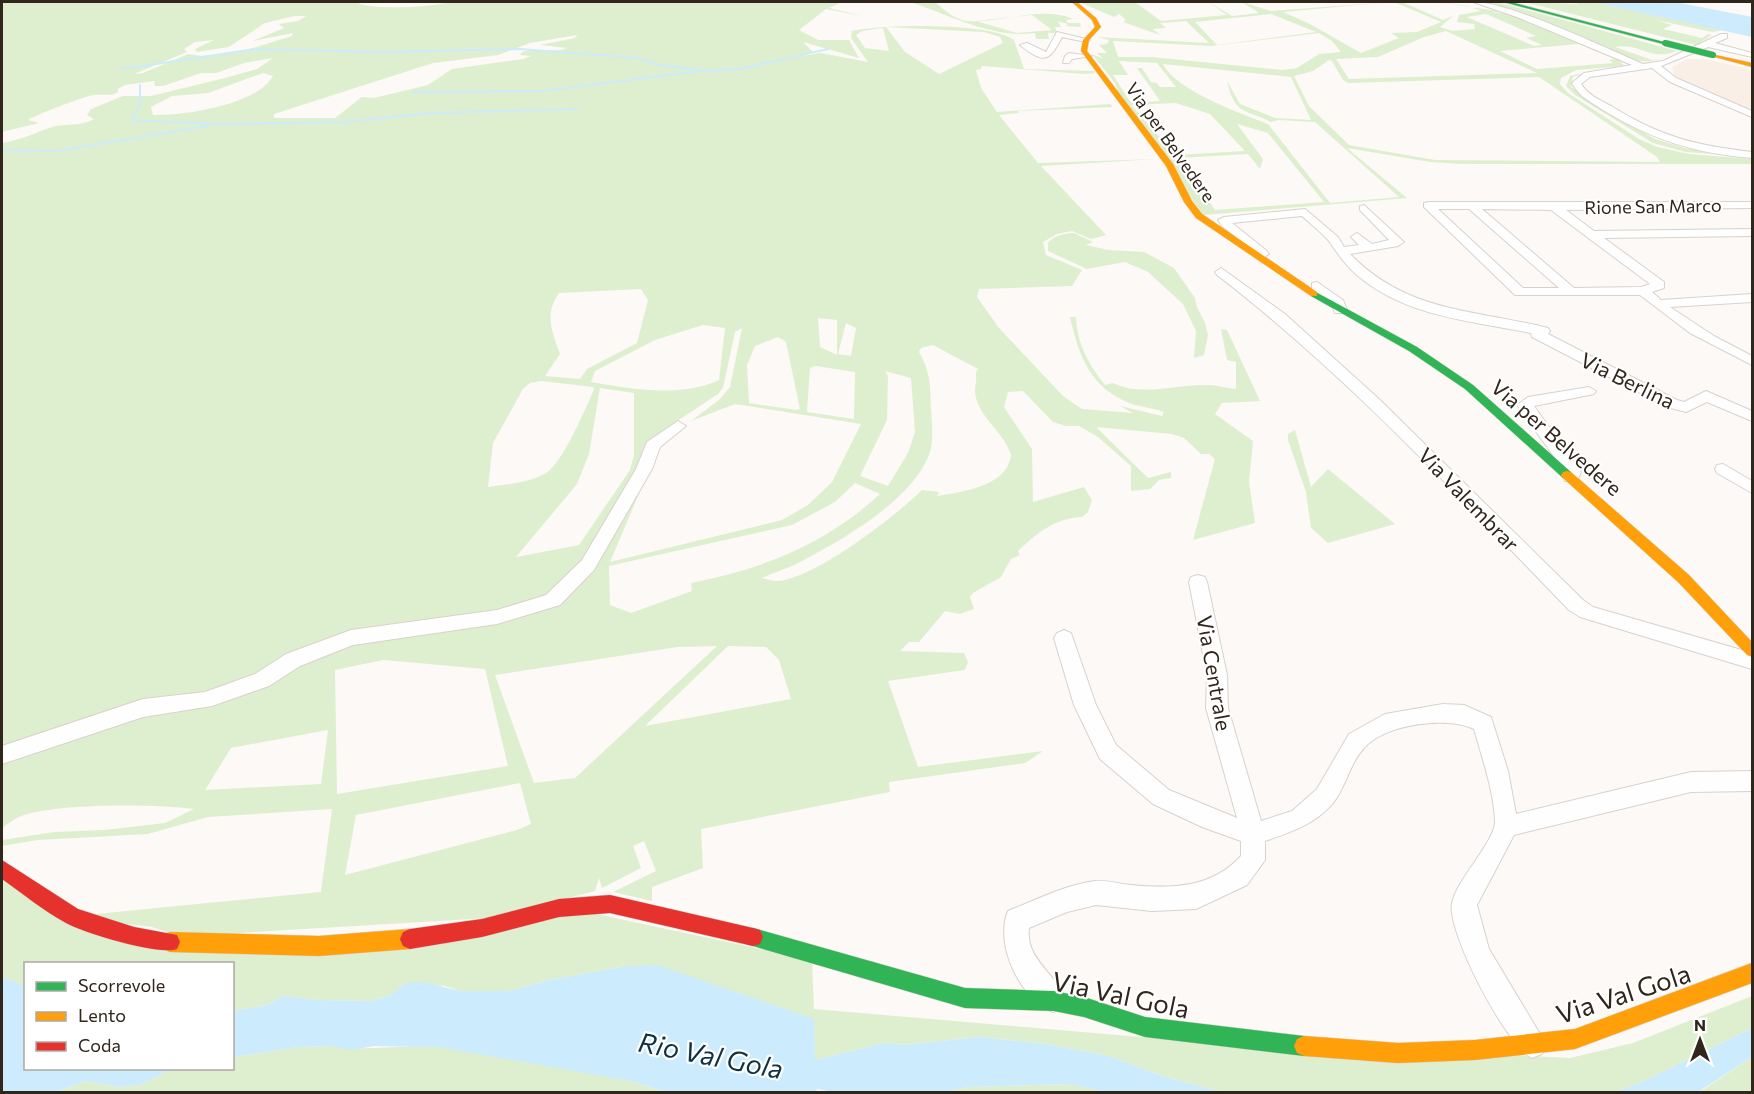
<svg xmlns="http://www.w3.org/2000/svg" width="1754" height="1094" viewBox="0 0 1754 1094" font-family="Commissioner,sans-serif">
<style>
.built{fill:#f9efe6}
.green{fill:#deefcf;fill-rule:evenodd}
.water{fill:#ccebfc}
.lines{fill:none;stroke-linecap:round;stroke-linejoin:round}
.stream{stroke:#ccebfc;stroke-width:2}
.street-casing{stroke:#d8d2cc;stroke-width:2}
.fast-casing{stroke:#d8d2cc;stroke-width:1}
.slow-casing{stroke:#d8d2cc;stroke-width:1}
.jam-casing{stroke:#d8d2cc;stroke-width:1}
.street{fill:#fffefe;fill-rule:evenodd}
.fast{fill:#30b455;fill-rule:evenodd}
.slow{fill:#ff9f0a;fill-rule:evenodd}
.jam{fill:#e5322d;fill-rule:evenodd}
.fast-bridge-casing{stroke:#d9d5d3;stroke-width:7;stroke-linecap:butt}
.fast-bridge{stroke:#30b455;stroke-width:6}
.labels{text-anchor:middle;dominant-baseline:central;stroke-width:4.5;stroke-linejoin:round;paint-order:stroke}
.far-street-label{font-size:18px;fill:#30261b;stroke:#fff}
.street-label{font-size:21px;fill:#30261b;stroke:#fff}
.near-street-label{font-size:26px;fill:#30261b;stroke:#fff}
.near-water-label{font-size:27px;font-style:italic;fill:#0f3344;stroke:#fff}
</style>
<rect width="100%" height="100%" fill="#fcf9f6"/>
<path class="built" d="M1688 59H1706L1752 70V111L1674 76 1672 67Z"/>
<path class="green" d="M2 2H355C373 11 430 7 451 2H842L829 8 863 16 826 9 799 30 818 40H849L859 58 803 42 813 52 803 56 820 53 868 62 851 38 852 31C881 24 992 22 1014 40L1024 69 1094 71 1095 73 1084 74 982 66 981 69 976 70 981 88 997 112 1110 104 1113 107 1018 111 1019 113 999 115 1038 163 1157 159 1041 166 1106 235 1091 239 1072 231 1057 234 1043 242 1046 255 1082 270 1072 286 979 289 977 297 999 328 1063 396 1082 409 1133 413 1120 406 1162 416 1164 412C1153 408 1142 407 1132 404 1091 389 1079 357 1070 317H1076C1077 344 1089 365 1105 385L1113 383C1141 397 1177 384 1207 385 1217 385 1226 388 1236 389V362L1227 360 1221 329 1227 330 1260 401 1222 403 1215 414 1253 441 1249 482 1255 523 1193 540 1215 459 1209 454H1201L1184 438 1172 434 1096 427 1148 478 1171 472V478L1159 480 1150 489 1131 491V466L1098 437 1079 426H1066L1053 422 1023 391 1008 392 1004 407 1032 449 1033 502 1084 487 1092 500 1088 512 1082 517C1055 518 1037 533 1018 551L1020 555 1011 559 1001 577 973 593 970 597 974 609 960 614 945 611 919 642H909L900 651 964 653 968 662 965 670 888 681 918 767 1043 751 1025 763 889 782 890 792 701 829 703 868 652 887V901L613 892 656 871 644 841 633 846 641 868 602 888 599 878 595 891 445 930 323 940 230 941 172 934 152 927 109 922 96 914 321 892 332 809 208 817 148 834 38 840 2 846V840L54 832 104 830 165 823 194 809C153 804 59 803 21 816 14 819 8 824 2 828V758L144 711 208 703 265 683 297 662 352 641 499 620 565 600H558L591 567 617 520 647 475 610 562 782 520 808 505 832 482 861 424 735 404 691 421 719 400 730 387 742 328 735 332 723 388 718 394 653 437 641 469 585 562 568 582 554 593 525 605 483 616 363 632 288 659 262 676 207 696 136 707 2 750V143C20 140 35 133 52 127 67 123 80 127 94 119L87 115 91 109 123 96H151L225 78 257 69 273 58 244 63 216 73H201L163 86H155L154 81 125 85 118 89 117 93C109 96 102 94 94 95 87 95 31 117 28 120L39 123 2 132ZM295 16H306L298 21 279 24 284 28 253 41 293 33 292 36 240 52 202 56 188 54 143 73 134 74 187 52 184 49 195 42 214 40 195 49 197 52 229 47 265 23ZM886 27 984 32 1000 37 1003 43 939 74 905 52ZM883 28 889 51 865 48 856 35 862 31ZM577 35 575 38 540 45 567 48C553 54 536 47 522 52L520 55 531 56 523 59 452 69 428 85 374 98 362 97 335 118H274V114L433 63 498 55 530 43ZM263 73 273 76C257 105 184 116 153 115L151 107 172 96 208 93ZM641 289 648 300 637 343 587 369 580 379 545 376 560 354C552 332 544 314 559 293ZM818 318 837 320V355L820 347ZM846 323 856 328 851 356 838 354ZM703 325 725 328 719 380C680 398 632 389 591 382L595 371 655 340ZM778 337 786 342 800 409 797 410 749 403 747 365 755 346ZM933 345 978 369C974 374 977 375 976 382 969 412 1003 428 1011 455 1008 486 962 492 937 496L939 492 922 490C897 515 812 581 776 581 772 581 767 579 762 578 772 573 783 570 792 566 836 544 911 502 929 455 934 441 932 424 931 409 930 386 931 373 919 352L921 348ZM816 366 855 372 854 419 807 412 810 368ZM885 371 911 378 915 432 908 453 888 486 860 476 887 420 888 376ZM541 381 593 387 594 389C586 408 562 464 546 473 530 483 506 484 488 487L493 443 523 389 530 383ZM600 388 634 393V455L630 470 579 545 516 557 577 484 589 454ZM855 483 880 494C826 544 763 569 691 583L692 591 631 613 610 605 609 566 792 525 835 502ZM717 646 575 778 534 783 495 675 678 647ZM728 646 766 647 779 660 791 699 645 726ZM383 660 485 669 508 766 337 794 335 670ZM328 730 321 784 205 790 231 748ZM520 783 531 824 517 830 345 875 356 815Z
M910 2H935C944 10 954 19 967 21 1002 24 1041 5 1073 19L1066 20 1068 23H1080L1081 27 1066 26 1068 24 1058 21 1061 27H1055L1057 33H1048L1049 39H1036L1035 33C993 39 950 15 910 2ZM1032 15 1052 30 1017 33 976 21Z
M1079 2H1135L1161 21 1227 15 1208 2 1232 16 1259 13 1242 2 1271 11 1391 2 1283 12 1308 23 1361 53 1399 38 1391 33 1417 32 1441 22 1394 2H1402L1443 20 1453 16 1440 27 1452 31 1475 29 1474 24 1457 22 1459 15 1481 11 1468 6 1437 2 1504 12 1472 2H1475L1509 12H1490L1513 14 1624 61H1620L1624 66 1576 70 1561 78 1560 84 1568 93 1639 139 1657 147 1689 154 1752 159V164H1461L1430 162 1347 148 1407 198 1203 215 1118 92 1115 83 1092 54 1103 59 1097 53H1107L1099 45 1107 44 1109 40 1097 37 1209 43 1186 21 1160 23 1166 28 1153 29 1160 35 1126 23 1106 25 1124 23 1125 19 1119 14 1114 17ZM1271 14 1316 32 1217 45 1195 22ZM1486 14 1536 36 1526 38 1542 45 1534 46 1467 17ZM1446 31 1537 73 1349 79 1336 59 1378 57 1424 37ZM1319 33 1332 41 1341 52 1319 54 1297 68 1282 70 1152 57H1118L1113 41 1211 46ZM1579 44 1615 59 1609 60 1613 63 1537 69 1500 51ZM1329 60 1332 61 1343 80 1348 83 1539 77 1657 157 1660 162 1435 160 1349 145 1309 106 1294 76 1313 71ZM1119 61 1157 63 1176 87H1160L1157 83 1151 82 1142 68H1137L1160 101 1131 103 1113 75H1128ZM1163 64 1291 77 1311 120 1275 118 1240 104 1227 81C1235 115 1243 108 1271 122L1278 120 1315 122 1399 197 1330 203 1268 124C1242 114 1175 90 1163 64ZM1176 103 1210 114 1245 151 1176 155 1131 105ZM1237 124 1268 133 1324 202 1215 210 1179 158 1248 154 1260 169 1263 159Z
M1484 2H1497L1677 51C1651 62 1639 42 1615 47L1652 60 1660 59C1633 68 1603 48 1578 37L1581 36C1558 35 1511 8 1484 2Z
M1524 2 1579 4 1573 2H1593L1724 30 1712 32 1656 20 1672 25 1663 29 1702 38 1708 34 1712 35 1696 45Z
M1598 70 1573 77 1571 87 1655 139 1685 148 1737 156 1686 152 1653 143 1575 95 1566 86 1570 76Z
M1074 233 1093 242 1086 245 1108 250 1144 252 1174 268 1195 298 1197 307 1205 323 1208 335 1204 355 1194 358 1196 331 1183 304 1148 272 1125 262 1087 269 1048 251V242C1055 236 1065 233 1074 233Z
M1295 430 1311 487 1328 469 1395 524 1328 543 1311 528 1306 492 1288 440V434Z
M2 878 17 888 123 940 587 912 812 960 814 1009 1141 1037 1570 1058 1633 1043 1752 996V1028L1642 1082 1614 1092H1222L1162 1076 1109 1056 1046 1044 979 1037 904 1045 884 1043 815 1060 621 967 549 980 509 991H459L445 986 406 983 389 996 369 1001 318 1000 283 996 267 1005 233 1011 232 964H26L25 986 2 977Z
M329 1046C364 1052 402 1044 439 1047 505 1054 570 1070 635 1082L665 1092H55L86 1081 120 1087 140 1085 172 1069 232 1068 233 1057 298 1047Z
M1752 1057V1092H1698L1704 1089Z
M1070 1084 1107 1092H946L968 1087Z"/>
<path class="water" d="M1593 2H1675L1752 17V37Z
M658 965 814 1019 815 1060 884 1043 904 1045 979 1037 1046 1044 1109 1056 1162 1076 1222 1092H1107L1069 1084 968 1087 946 1092H833L817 1089 816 1092H665L635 1082 439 1047 374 1046 352 1050 329 1046 298 1047 233 1057V1011L267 1005 283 996 318 1000 369 1001 389 996 406 983 425 982 459 991H509L549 980 621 967Z
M2 977 25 986 26 1068 172 1069 140 1085 120 1087 86 1081 55 1092H2Z
M1752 1028V1057L1698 1092H1614L1642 1082Z"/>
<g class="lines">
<path class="stream" d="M123 69 255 49 380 52 520 49 637 58 655 64 701 71
M140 85V105L132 120 217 124 345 122 430 113 577 109
M413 92 542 91 701 71 740 69 828 49
M2 150 57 151 207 126"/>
<g class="street-casing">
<path id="street" d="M1473 2C1505 0 1608 49 1643 64L1663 61 1721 34H1727V38L1715 43 1752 53V57L1708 47 1661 66 1676 78 1752 111V117L1670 82 1652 68 1590 77 1581 84C1588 95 1600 100 1611 106 1661 137 1694 145 1752 152V158C1697 154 1650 139 1603 110 1591 102 1578 96 1572 83L1584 73 1632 65 1517 17Z
M1057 32 1090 40 1086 42 1062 37C1049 63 1043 63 1020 45L1027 43 1046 52Z
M1069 53 1092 56 1072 59 1069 63H1063L1065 56Z
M1428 202H1752V208L1566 210 1594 231 1752 229V236L1604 238 1664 282V288L1652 292 1661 300 1752 294V302L1670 307 1714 336 1752 356V365L1690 333 1640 295H1515L1424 207V203ZM1438 209H1469L1559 288H1523ZM1482 209 1551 210 1650 284 1641 287 1574 288Z
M1364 205 1404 242 1398 246 1350 254C1408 313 1472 309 1548 328L1550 331 1548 334 1677 400 1684 402 1706 391 1752 411V421L1707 402 1686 412 1667 407 1532 337 1531 333C1471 321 1407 317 1358 276 1346 266 1338 254 1329 241 1321 232 1311 224 1302 216L1232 223 1267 251 1269 254 1263 258 1222 226 1218 220 1224 217 1305 209 1338 237 1344 247 1359 245 1351 237 1357 233 1372 244 1389 240 1360 210V206Z
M1221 268 1285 314 1380 400 1583 600 1593 607 1752 653V669L1580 617 1569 610C1456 494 1346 374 1217 275L1215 272Z
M1317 282 1343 300 1347 310 1345 313H1335L1332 305 1312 289V283Z
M1589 387 1596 391 1594 394 1534 406 1581 472 1577 481H1565L1563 477 1565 472 1517 405 1528 397Z
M678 421 686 426 660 447 652 469 594 570 560 605 497 624 353 645 300 666 269 686 212 706 143 717 2 764V746L143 699 205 692 255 674 286 654 351 630 497 610 546 595 582 560 636 469 647 442Z
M1723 464 1752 481V493L1717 473 1715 469 1717 465Z
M1198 575 1205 577 1207 582 1227 675 1228 708 1261 821 1292 811 1317 789 1349 734 1385 714 1443 704 1464 705 1491 717 1508 771 1516 814 1691 772 1752 771V791L1691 792 1514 835 1477 905 1489 949 1546 1044 1542 1054 1532 1058C1507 1047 1446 931 1452 903 1456 881 1495 841 1495 822 1494 791 1482 758 1474 729 1447 716 1386 724 1365 747 1350 762 1346 787 1333 803 1314 825 1291 832 1265 841V860L1247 885 1196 909 1152 911 1096 905 1067 912 1029 928C1025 959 1056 974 1066 999L1062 1008 1053 1012C1020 999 994 944 1008 911 1036 900 1065 885 1095 881 1106 880 1120 884 1131 885 1172 889 1212 888 1241 856V841L1202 827 1153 804 1100 759 1074 705 1054 638 1057 633 1064 630 1071 633 1096 705 1116 745 1169 790 1237 818 1206 708 1207 675 1189 582 1191 577Z"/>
</g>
<g class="fast-casing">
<path id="fast" d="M1503 2H1511L1668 43 1663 44Z
M1314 291 1417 347 1473 385 1571 472 1573 475 1571 478H1563L1465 389 1409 351 1311 296V292Z
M753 928 965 988 1054 991 1084 997 1145 1017 1304 1036 1311 1039 1314 1046 1311 1053 1304 1056 1145 1037 1084 1017 1054 1011 965 1008 753 946 746 944 743 937 746 930Z"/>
</g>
<g class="slow-casing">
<path id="slow" d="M1072 2H1077L1096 18 1101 27 1089 40 1087 51 1173 164 1192 201 1202 214 1317 292V296H1311L1196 218 1184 202 1166 166 1081 51 1083 40 1095 27 1092 20Z
M1711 54 1752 63V67L1711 56Z
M1567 471 1571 472 1689 575 1752 642V657L1747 655 1679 583 1563 478 1561 475 1563 472Z
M410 929 417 932 420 939 417 946 410 949 319 956 170 952 163 949 160 942 163 935 170 932 319 936Z
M1752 963V983L1575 1049 1475 1060 1398 1063 1304 1056 1297 1053 1294 1046 1297 1039 1304 1036 1398 1043 1475 1040 1575 1029Z"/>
</g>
<g class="jam-casing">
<path id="jam" d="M2 860 78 909 134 927 177 935 180 942 177 949C160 956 84 933 66 923 44 911 23 894 2 879Z
M610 895 753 928 760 930 763 937 760 944 753 946 610 913 559 917 482 937 410 949 403 946 400 939 403 932 410 929 482 919 559 899Z"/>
</g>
<use href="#street" class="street"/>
<use href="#fast" class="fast"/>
<use href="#slow" class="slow"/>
<use href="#jam" class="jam"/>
<g class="fast-bridge-casing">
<path id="fast-bridge" d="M1665 43 1713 55"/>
</g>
<use href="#fast-bridge" class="fast-bridge"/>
</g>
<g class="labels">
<g class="far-street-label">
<text transform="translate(1171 142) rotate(55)">Via per Belvedere</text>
<text transform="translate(1653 206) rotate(-1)">Rione San Marco</text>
</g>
<g class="street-label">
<text transform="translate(1628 380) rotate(26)">Via Berlina</text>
<text transform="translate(1557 437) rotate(41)">Via per Belvedere</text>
<text transform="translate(1469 499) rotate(46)">Via Valembrar</text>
<text transform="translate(1215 673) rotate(80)">Via Centrale</text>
</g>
<g class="near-street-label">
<text transform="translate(1623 993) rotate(-18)">Via Val Gola</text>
<text transform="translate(1121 994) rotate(12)">Via Val Gola</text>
</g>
<g class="near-water-label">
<text transform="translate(711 1055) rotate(11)">Rio Val Gola</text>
</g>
</g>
<rect width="1754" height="1094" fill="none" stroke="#30261b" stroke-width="6"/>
<rect x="24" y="962" width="210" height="108" fill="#ffffff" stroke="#aca8a4" stroke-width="1.5"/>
<rect x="36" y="982" width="30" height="9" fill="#30b455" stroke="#aca8a4" stroke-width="1.5"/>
<text x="78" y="992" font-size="18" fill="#30261b">Scorrevole</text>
<rect x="36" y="1012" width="30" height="9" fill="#ff9f0a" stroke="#aca8a4" stroke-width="1.5"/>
<text x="78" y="1022" font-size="18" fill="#30261b">Lento</text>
<rect x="36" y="1042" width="30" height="9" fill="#e5322d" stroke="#aca8a4" stroke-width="1.5"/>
<text x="78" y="1052" font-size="18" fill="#30261b">Coda</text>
<g transform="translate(1700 1040)" stroke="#ffffff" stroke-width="4.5" paint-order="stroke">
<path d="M0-4.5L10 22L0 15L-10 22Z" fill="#30261b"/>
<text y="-9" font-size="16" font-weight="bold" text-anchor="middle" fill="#30261b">N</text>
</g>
</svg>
